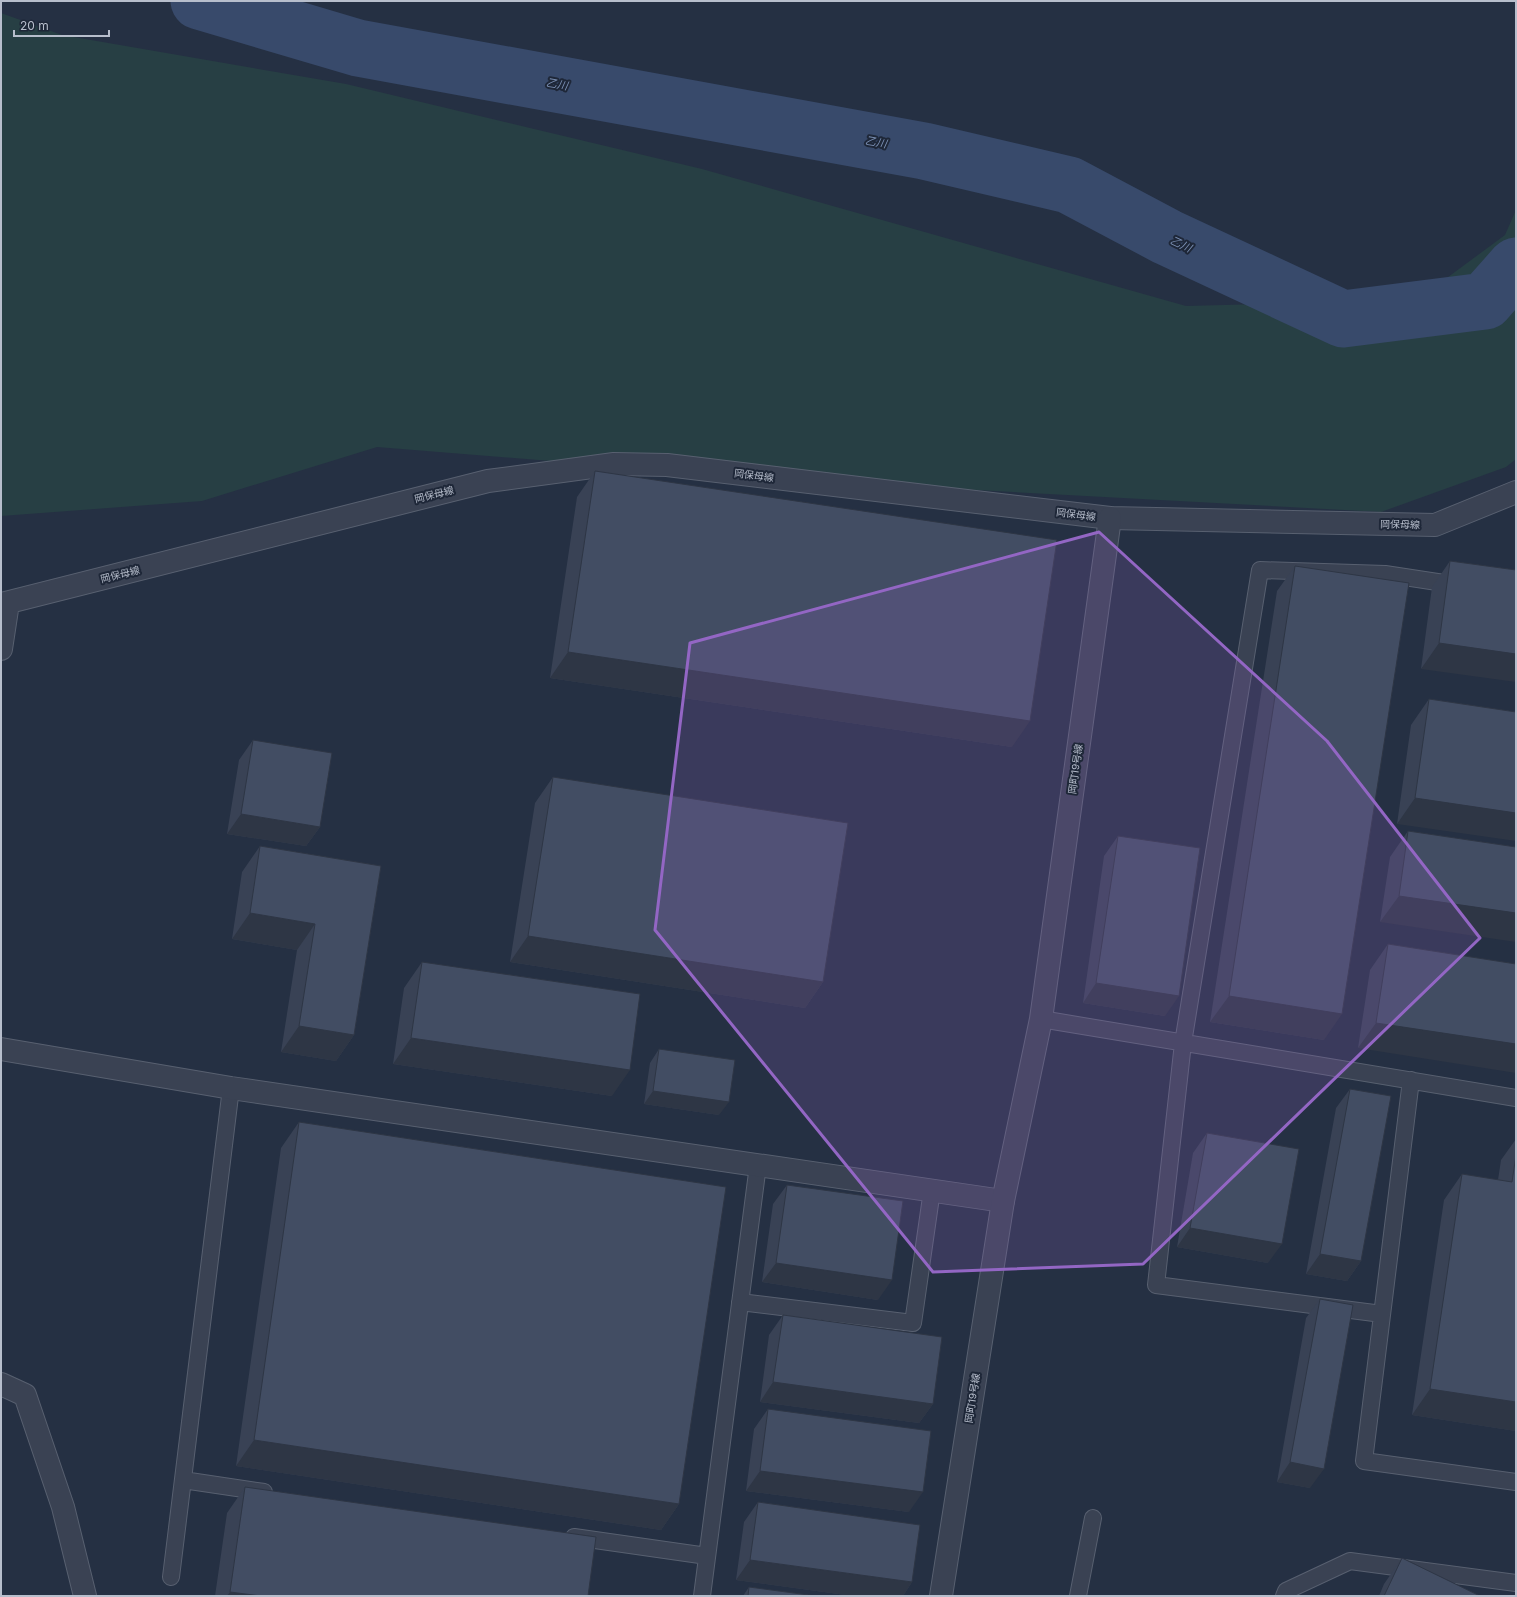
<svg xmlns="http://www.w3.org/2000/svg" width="1517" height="1597" viewBox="0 0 1517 1597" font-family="Inter,'Noto Sans JP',sans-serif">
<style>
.green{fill:#273f44}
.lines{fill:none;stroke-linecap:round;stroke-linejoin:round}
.river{stroke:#384a6b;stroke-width:57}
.service-casing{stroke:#586070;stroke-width:18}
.minor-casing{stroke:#586070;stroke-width:24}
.tertiary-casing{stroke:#586070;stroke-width:24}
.service{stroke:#3a4253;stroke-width:16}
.minor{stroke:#3a4253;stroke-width:22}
.tertiary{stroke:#3a4253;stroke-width:22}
.wall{fill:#394255}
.shaded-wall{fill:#2e3645}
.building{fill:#424d63;stroke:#2e3645}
.marked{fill:#9366c4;fill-opacity:0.2;stroke:#9366c4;stroke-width:3;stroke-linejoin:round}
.labels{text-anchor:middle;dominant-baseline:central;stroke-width:4;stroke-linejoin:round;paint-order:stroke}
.street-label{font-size:10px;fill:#b7becc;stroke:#1e2738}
.water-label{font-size:11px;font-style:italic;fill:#7c91b5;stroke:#1e2738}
</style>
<rect width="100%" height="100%" fill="#253043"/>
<path class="green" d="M1 13 62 35 346 84 702 169 1186 306 1417 300 1505 235 1516 210V459L1506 467 1381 512 772 479 377 447 202 501 1 516Z"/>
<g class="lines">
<path class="river" d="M199 1 358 48 924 151 1069 185 1167 237 1343 319 1485 301 1516 266"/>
<g class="service-casing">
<path id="service" d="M1041 1019 1516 1098
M1411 1080 1364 1461 1516 1482
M740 1302 913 1323 932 1190
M1382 1314 1156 1285 1183 1043 1260 570 1385 574 1457 585
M183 1480 264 1492
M574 1537 707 1556
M171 1577 231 1088
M702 1596 758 1165
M1078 1596 1093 1518
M1284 1596 1286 1591 1350 1561 1516 1583"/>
</g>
<g class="minor-casing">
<path id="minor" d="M1 604 488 481 614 464 667 465 1110 518 1435 525 1516 492
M1 649 8 603
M1 1049 231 1088 1003 1201
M1 1384 25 1395 63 1507 85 1596"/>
</g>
<g class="tertiary-casing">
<path id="tertiary" d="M941 1596 1003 1201 1041 1019 1110 518"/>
</g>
<use href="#service" class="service"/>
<use href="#minor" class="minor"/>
<use href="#tertiary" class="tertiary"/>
</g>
<path class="wall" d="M595 471 1012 747 550 678 577 497Z
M1450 561 1516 570 1421 669 1432 587Z
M1295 566 1324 1040 1210 1022 1277 591Z
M1429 699 1516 712 1397 824 1411 725Z
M253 740 320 827 306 846 227 834 239 760Z
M553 777 823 982 805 1008 510 962 535 803Z
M1408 831 1516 847 1380 922 1390 857Z
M1118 836 1165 1016 1083 1003 1104 856Z
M260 846 381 866 354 1035 336 1061 281 1052 297 950 232 939 242 872Z
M1388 944 1516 964 1358 1048 1370 970Z
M422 962 612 1096 393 1064 404 988Z
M659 1049 719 1115 644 1104 650 1063Z
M1350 1089 1361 1261 1347 1281 1306 1274 1336 1108Z
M299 1122 679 1504 661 1530 236 1466 281 1148Z
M1207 1133 1268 1263 1177 1247 1193 1153Z
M1516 1139V1431L1412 1415 1444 1200 1462 1174 1498 1180 1501 1160Z
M787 1185 878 1300 762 1282 773 1204Z
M1320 1299 1310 1488 1277 1482 1306 1318Z
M783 1315 933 1404 919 1423 760 1402 769 1335Z
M768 1409 909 1512 746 1491 754 1429Z
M245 1487 588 1596H215L227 1513Z
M758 1502 912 1582 903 1596H853L736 1580 744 1522Z
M1402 1558 1480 1596H1379L1384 1584Z
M749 1587 816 1596H743Z"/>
<path class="shaded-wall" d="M1439 643 1516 654V682L1421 669Z
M568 652 1030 721 1012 747 550 678Z
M1415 798 1516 813V841L1397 824Z
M241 814 320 827 306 846 227 834Z
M1399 896 1516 913V942L1380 922Z
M250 913 315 924 297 950 232 939Z
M528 936 823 982 805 1008 510 962Z
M1096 983 1179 996 1165 1016 1083 1003Z
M1229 996 1342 1014 1324 1040 1210 1022Z
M1376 1023 1516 1044V1073L1358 1048Z
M299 1026 354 1035 336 1061 281 1052Z
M411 1038 630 1070 612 1096 393 1064Z
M653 1091 729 1102 719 1115 644 1104Z
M1190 1228 1282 1244 1268 1263 1177 1247Z
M1320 1254 1361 1261 1347 1281 1306 1274Z
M776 1263 892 1280 878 1300 762 1282Z
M773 1382 933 1404 919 1423 760 1402Z
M1430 1389 1516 1402V1431L1412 1415Z
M254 1440 679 1504 661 1530 236 1466Z
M1290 1462 1324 1469 1310 1488 1277 1482Z
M760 1471 923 1492 909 1512 746 1491Z
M750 1560 912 1582 903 1596H853L736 1580Z
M230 1592 261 1596H227Z"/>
<path class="building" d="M595 471 1057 540 1030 721 568 652Z
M1450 561 1516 570V654L1439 643Z
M1295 566 1409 583 1342 1014 1229 996Z
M1429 699 1516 712V813L1415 798Z
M253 740 332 753 320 827 241 814Z
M553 777 848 823 823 982 528 936Z
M1408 831 1516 847V913L1399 896Z
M1118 836 1200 848 1179 996 1096 983Z
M260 846 381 866 354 1035 299 1026 315 924 250 913Z
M1388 944 1516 964V1044L1376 1023Z
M422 962 640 994 630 1070 411 1038Z
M659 1049 735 1060 729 1102 653 1091Z
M1350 1089 1391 1096 1361 1261 1320 1254Z
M299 1122 726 1187 679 1504 254 1440Z
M1207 1133 1299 1149 1282 1244 1190 1228Z
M1516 1155V1402L1430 1389 1462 1174 1512 1182Z
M787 1185 903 1201 892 1280 776 1263Z
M1320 1299 1353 1305 1324 1469 1290 1462Z
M783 1315 942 1337 933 1404 773 1382Z
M768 1409 931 1431 923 1492 760 1471Z
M245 1487 596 1537 588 1596H261L230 1592Z
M758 1502 920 1525 912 1582 750 1560Z
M1402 1558 1480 1596H1384Z
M749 1587 816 1596H748Z"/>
<path class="marked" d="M1099 532 1327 741 1480 938 1143 1264 933 1272 655 930 690 643Z"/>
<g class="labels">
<g class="street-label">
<text transform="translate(754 475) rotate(7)">岡保母線</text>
<text transform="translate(434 494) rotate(-14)">岡保母線</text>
<text transform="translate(1076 514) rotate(7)">岡保母線</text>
<text transform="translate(1400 524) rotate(1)">岡保母線</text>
<text transform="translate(120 574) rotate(-14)">岡保母線</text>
<text transform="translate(1075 769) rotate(-82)">岡町19号線</text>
<text transform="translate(972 1398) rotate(-81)">岡町19号線</text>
</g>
<g class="water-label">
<text transform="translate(557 84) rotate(10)">乙川</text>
<text transform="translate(876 142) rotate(10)">乙川</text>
<text transform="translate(1181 244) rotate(25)">乙川</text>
</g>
</g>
<rect width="1517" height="1597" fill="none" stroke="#b7becc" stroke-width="4"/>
<path d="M14 30v6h95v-6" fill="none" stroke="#b7becc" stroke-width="2"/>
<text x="20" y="30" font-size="12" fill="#b7becc" stroke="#1e2738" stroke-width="3" paint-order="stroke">20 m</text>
</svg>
